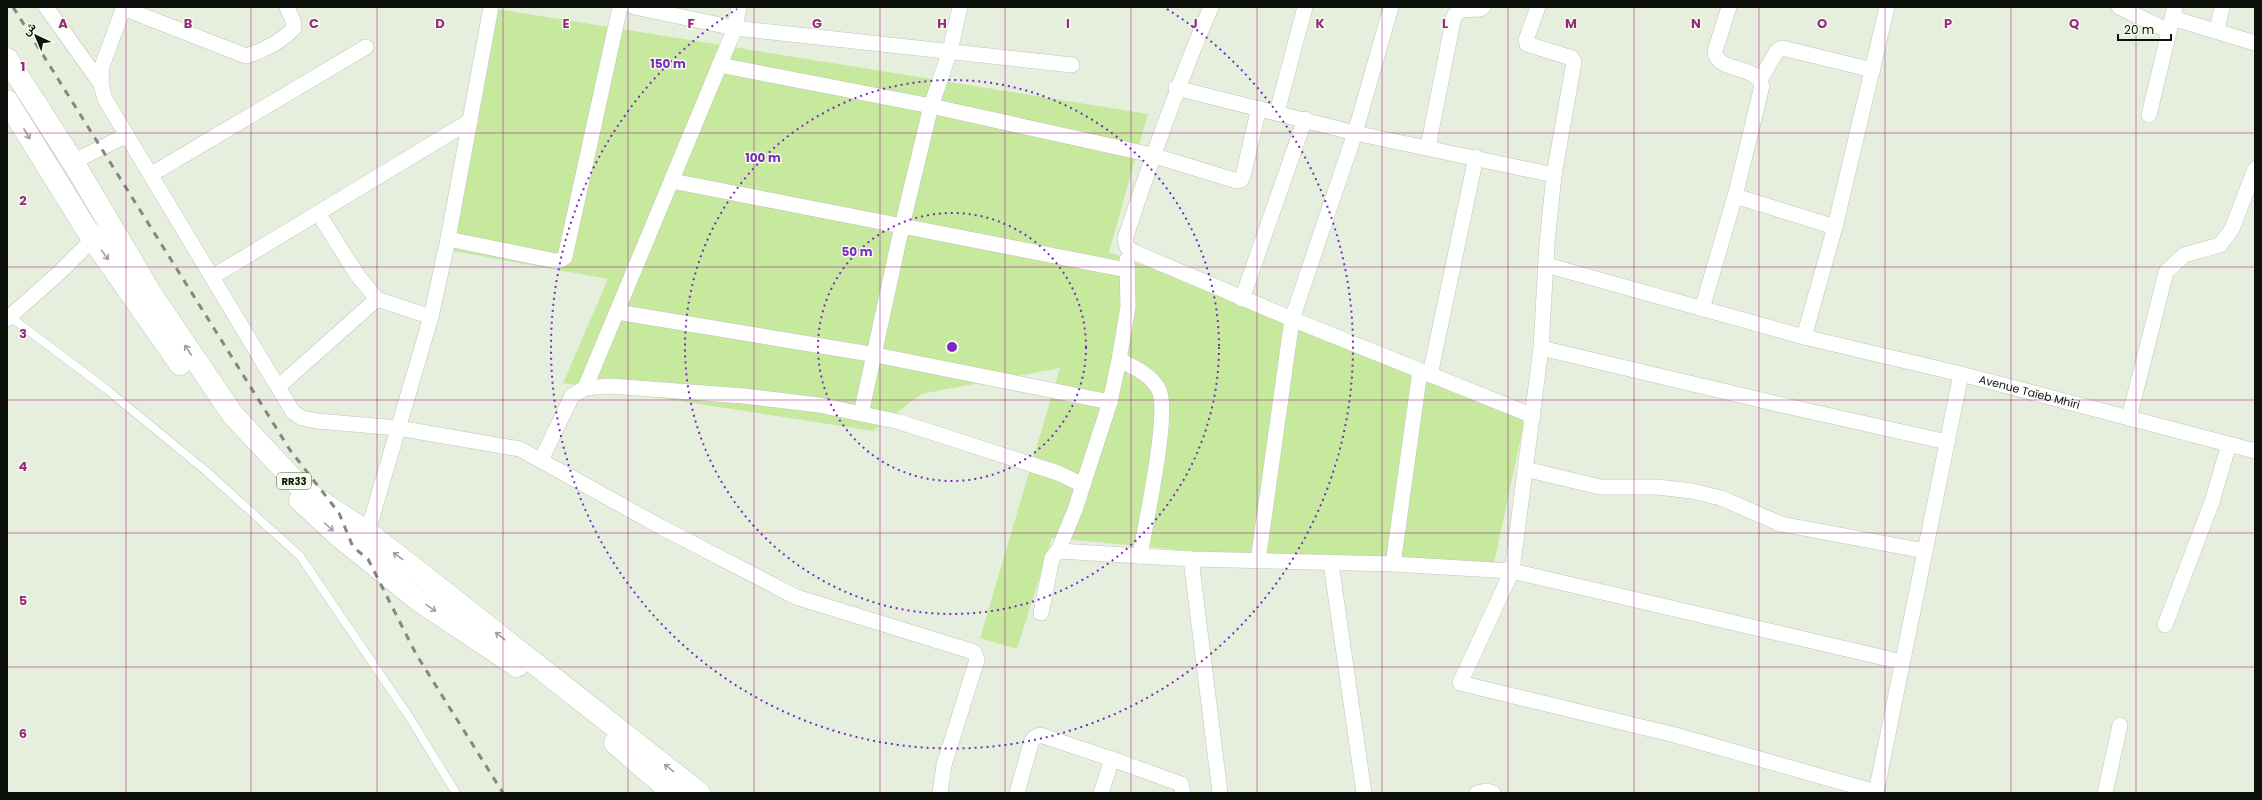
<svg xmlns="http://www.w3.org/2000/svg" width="2262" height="800" viewBox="0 0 2262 800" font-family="Poppins,Vazirmatn,sans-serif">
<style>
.green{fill:#c6e99e}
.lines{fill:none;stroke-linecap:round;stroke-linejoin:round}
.lane-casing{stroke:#bec7b5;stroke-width:9}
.street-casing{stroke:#bec7b5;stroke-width:16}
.highway-casing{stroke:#bec7b5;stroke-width:23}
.lane{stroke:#fff;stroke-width:8}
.street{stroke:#fff;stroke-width:15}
.highway{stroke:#fff;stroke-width:22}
.rail{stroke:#83897c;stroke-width:3;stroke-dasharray:7 7;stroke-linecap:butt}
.oneway{stroke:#9fa09d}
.grid{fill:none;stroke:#9c2781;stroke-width:1;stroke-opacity:0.55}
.ring{fill:none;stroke:#7b2cbf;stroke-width:2;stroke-dasharray:2 4}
.labels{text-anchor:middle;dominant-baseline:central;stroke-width:3;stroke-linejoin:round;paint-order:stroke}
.shield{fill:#f3fcea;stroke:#53584e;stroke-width:1}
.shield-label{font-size:10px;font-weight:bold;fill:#0e110b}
.street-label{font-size:11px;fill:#0e110b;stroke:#f3fcea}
.grid-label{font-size:13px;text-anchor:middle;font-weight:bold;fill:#9c2781;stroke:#f3fcea;stroke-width:3;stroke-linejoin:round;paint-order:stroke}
.centre{fill:#7b2cbf;stroke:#f3fcea;stroke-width:2}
.ring-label{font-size:12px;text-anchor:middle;font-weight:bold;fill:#7b2cbf;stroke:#f3fcea;stroke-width:3;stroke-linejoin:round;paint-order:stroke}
</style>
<rect width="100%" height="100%" fill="#e6efdd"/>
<path class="green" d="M497 9 1148 114 1109 252 1526 414 1494 563 1192 551 1052 538 1017 649 980 638 1060 368 921 394 873 431 563 383 608 279 442 249Z"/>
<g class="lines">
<g class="lane-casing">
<path id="lane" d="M9 316 105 388 206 471 300 556 410 718 456 793"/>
</g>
<g class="street-casing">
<g id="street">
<path d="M46 7 101 84"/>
<path d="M124 7 102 66 101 84 105 99 293 412 302 418 317 421 398 428 520 449 661 527 796 597 974 652 977 660 944 765 940 793"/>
<path d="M634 7 735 28 1072 65"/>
<path d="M1211 7C1178 84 1151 160 1125 239L1127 247 1134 252 1292 319 1533 416"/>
<path d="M1538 7 1526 40 1527 44 1572 58 1574 62 1554 175 1547 243 1541 348 1512 571 1460 683 1675 735 1876 792"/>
<path d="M2119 7 2169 31"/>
<path d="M123 8 246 56C263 51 282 41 294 28L293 21 287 7"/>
<path d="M2172 18 2255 43"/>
<path d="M2217 31 2222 7"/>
<path d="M719 65 931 106 1152 155 1237 181 1241 180 1243 176 1259 108"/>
<path d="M1760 80 1777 51 1782 48 1873 70"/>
<path d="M1176 88 1355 133 1554 175"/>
<path d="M1277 112 1305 7"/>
<path d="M2149 115 2175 7"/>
<path d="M1428 147 1454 16 1461 10 1480 9 1483 7"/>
<path d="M73 162 127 135"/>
<path d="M152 174 366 47"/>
<path d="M672 181 1127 270"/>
<path d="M1735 196 1835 227"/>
<path d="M318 213 358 276 377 299 431 317"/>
<path d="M448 239 556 261 561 260 565 257 620 7"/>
<path id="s1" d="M1546 265 1804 337 1961 374 2255 451"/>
<path d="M212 277 470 121"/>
<path d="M1242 299 1305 119"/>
<path d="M1702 309 1735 196 1762 86C1757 64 1716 73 1715 51L1729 7"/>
<path d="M617 312 876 355 1110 402"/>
<path d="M7 319 59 273 100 232"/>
<path d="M1804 337 1835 227 1887 7"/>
<path d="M1541 348 1782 405 1947 442"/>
<path d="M1119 360C1133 367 1151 374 1159 390 1170 414 1145 525 1140 556"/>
<path d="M1430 375 1476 157"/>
<path d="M278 387 377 299"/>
<path d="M585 388 735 28 739 7"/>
<path d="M861 414 902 226 931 106 950 51 960 7"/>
<path d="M2129 418 2166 272 2184 255 2220 245 2232 229 2255 169"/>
<path d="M541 460 572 396 585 388 610 386 744 396 819 405 900 422 1058 473 1083 485 1075 510 1058 551"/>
<path d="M1525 469 1600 487H1657L1692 491 1721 498 1781 524 1925 551"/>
<path d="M1083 485 1110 402 1119 360 1128 307 1127 260"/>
<path d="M365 541 431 317 448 239 491 7"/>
<path d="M1191 559 1220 793"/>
<path d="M1258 561 1292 319 1355 133 1391 7"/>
<path d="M1331 563 1364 793"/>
<path d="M1393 564 1420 371"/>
<path d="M1041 613 1052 558 1058 551 1191 559 1393 564 1512 571 1902 662"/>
<path d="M2165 625 2212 502 2229 444"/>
<path d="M1112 759 1181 784 1183 793"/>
<path d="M1017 793 1031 743 1034 738 1040 735 1112 759 1101 793"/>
<path d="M1477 793 1486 791 1493 793"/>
<path d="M1876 793 1961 374"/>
<path d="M2105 793 2120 725"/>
</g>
</g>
<g class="highway-casing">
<path id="highway" d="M7 59 73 162 153 297 233 415 303 490 367 532 411 566 699 793
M7 101 92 238 180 364
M300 500 340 537 417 599 517 666
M615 743 673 793"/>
</g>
<use href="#lane" class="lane"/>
<use href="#street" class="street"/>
<use href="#highway" class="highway"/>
<path class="rail" d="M13 7 290 450 339 513 353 547 368 559 416 654 503 793"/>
</g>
<defs><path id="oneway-shaft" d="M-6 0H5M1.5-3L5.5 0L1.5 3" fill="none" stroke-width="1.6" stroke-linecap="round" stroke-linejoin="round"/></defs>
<g class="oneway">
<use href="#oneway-shaft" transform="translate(27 134) rotate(59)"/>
<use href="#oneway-shaft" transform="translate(105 255) rotate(54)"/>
<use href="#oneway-shaft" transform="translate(188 350) rotate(-123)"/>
<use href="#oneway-shaft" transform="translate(329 527) rotate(42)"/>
<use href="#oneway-shaft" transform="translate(398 556) rotate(-143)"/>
<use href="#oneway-shaft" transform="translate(431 608) rotate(34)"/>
<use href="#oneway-shaft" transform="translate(500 636) rotate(-142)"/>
<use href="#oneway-shaft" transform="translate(669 768) rotate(-142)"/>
</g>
<path class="grid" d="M126 7V793M251 7V793M377 7V793M503 7V793M628 7V793M754 7V793M880 7V793M1005 7V793M1131 7V793M1257 7V793M1382 7V793M1508 7V793M1634 7V793M1759 7V793M1885 7V793M2011 7V793M2136 7V793M7 133H2255M7 267H2255M7 400H2255M7 533H2255M7 667H2255"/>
<g class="ring">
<circle cx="952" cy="347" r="134"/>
<circle cx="952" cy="347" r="267"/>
<path d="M1167 9A401 401 0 1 1 737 9"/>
</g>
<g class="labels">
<rect class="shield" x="277" y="473" width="34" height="16" rx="3"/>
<g class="shield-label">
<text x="294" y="481">RR33</text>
</g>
<g class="street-label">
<text stroke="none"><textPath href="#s1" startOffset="500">Avenue Taïeb Mhiri</textPath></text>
</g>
</g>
<g class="grid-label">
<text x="63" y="28">A</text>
<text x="188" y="28">B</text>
<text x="314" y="28">C</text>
<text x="440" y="28">D</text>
<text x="566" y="28">E</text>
<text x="691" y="28">F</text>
<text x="817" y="28">G</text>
<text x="942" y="28">H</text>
<text x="1068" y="28">I</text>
<text x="1194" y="28">J</text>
<text x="1320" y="28">K</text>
<text x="1445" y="28">L</text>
<text x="1571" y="28">M</text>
<text x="1696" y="28">N</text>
<text x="1822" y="28">O</text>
<text x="1948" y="28">P</text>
<text x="2074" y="28">Q</text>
<text x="23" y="71">1</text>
<text x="23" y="205">2</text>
<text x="23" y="338">3</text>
<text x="23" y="471">4</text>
<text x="23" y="605">5</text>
<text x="23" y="738">6</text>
</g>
<circle cx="952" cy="347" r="6" class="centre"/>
<g class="ring-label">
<text x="668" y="68">150 m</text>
<text x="763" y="162">100 m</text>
<text x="857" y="256">50 m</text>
</g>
<rect width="2262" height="800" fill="none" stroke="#0e110b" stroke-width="16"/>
<g transform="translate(36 36) rotate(316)" stroke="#f3fcea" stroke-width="3" paint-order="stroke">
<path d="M0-3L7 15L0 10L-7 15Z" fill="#0e110b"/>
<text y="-6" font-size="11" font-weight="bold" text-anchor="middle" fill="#0e110b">ش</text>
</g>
<path d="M2118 34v6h53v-6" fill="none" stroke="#0e110b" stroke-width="2"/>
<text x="2124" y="34" font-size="12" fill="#0e110b" stroke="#f3fcea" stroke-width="3" paint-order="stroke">20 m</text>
</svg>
